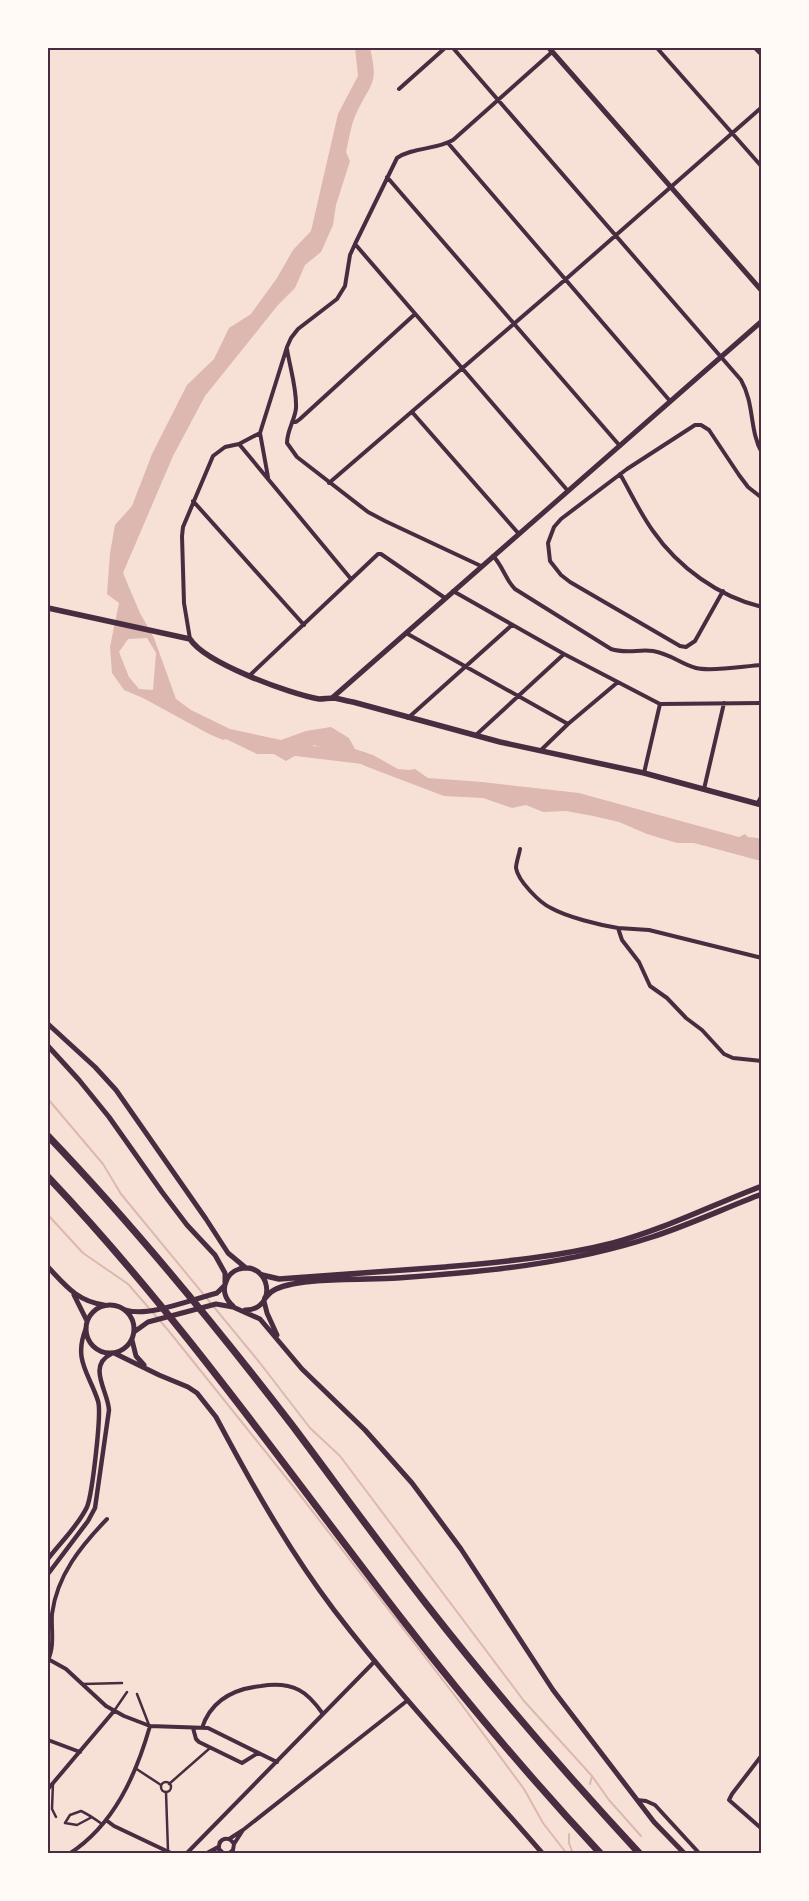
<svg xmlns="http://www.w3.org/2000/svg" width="809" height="1901" viewBox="0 0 809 1901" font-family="'Source Sans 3',sans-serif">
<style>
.water{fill:#dcb8b0;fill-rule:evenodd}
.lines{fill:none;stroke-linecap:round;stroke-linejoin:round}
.stream{stroke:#dcb8b0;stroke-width:2}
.river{stroke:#dcb8b0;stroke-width:12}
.pedestrian{stroke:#4a2c40;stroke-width:2.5}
.minor{stroke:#4a2c40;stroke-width:4}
.tertiary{stroke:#4a2c40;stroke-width:4.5}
.secondary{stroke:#4a2c40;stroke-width:5}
.primary{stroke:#4a2c40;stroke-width:5.5}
.motorway{stroke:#4a2c40;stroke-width:7}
.neatline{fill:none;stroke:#4a2c40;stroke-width:2}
</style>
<rect width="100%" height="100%" fill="#f7e1d7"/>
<path class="water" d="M355,48H370C379,86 371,81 356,114C351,125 349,139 346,152L350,161L336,205L333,225L321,252L305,265L295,288L278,305L205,396L173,456L123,573L140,613L154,638L176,699L191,710L230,729L281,740L306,731L331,727L349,738L355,749L373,755L398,769L410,770L415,769L428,778L482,782L579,793L739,837L745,834L748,837L758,838L761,841V861L694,843H677L647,834L619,822L593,816L566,811L543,812L526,805L512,808L483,798L444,796L365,766L347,756L314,745L286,761L274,754H257L226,739L223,740L209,734L143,698L124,690L112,673L110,647L119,603L107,594L110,553L115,525L132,506L152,454L187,385L214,359L229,328L251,314L277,278L293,250L311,231L338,114L358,76ZM147,638L156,653L153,690L139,689L129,677L119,652L128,639Z"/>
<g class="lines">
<path class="stream" d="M48,1099L103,1164L121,1194L260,1363L310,1428L340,1456L524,1701L592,1776L609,1800L641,1836
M48,1215L83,1253L128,1284L168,1330L293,1486L459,1701L524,1789L543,1823L567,1854
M590,1784L592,1776
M569,1834V1843L573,1854"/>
<path class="river" d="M288,749L363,758"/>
<path class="pedestrian" d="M83,1684L122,1683
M137,1694L149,1725
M114,1711L127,1692
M135,1768L161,1785
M161 1787a5 5 0 1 1 10 0a5 5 0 1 1-10 0Z
M53,1783L52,1809L56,1817
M169,1784L210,1748
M166,1792L168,1851
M92,1817L77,1825L65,1823L70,1815L81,1811C88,1814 95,1819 102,1824"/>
<path class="minor" d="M453,48L741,380C755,405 749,430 762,453
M657,48L762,167
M755,48L762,55
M399,89L445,48
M448,143L670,401
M387,177L620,446
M355,244L568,491
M287,349C290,368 297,389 296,408C295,420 287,430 287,443L297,457L368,512L385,521L481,566
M412,412L519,534
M292,422H296L300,419L415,314
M260,433L287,347L291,338L298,329L337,299L345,286L350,255L355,244L397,158C413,147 436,150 453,140L552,52
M260,433L268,477
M239,444L351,579
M620,474C631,493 640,513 653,531C678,567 719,597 762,607
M329,483L566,279L762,107
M193,501L304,625
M493,556C503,566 505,579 515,589L611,649C626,654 639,649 653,651C671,654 681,664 696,668C712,672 744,666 762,665
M453,591L564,654L660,704L762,703
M723,591L695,641L686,647L680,646L570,582L561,575L550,561L548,543L554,527L561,519L627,469L695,425H701L709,430L739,475L748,487L762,498
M406,633L568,724
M190,639L184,603L182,536L183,527L213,456L225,447L239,444L260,433
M249,676L378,554H381L445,598
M408,718L512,625
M476,735L564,654
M540,751L568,724L618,682
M644,773L660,704
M704,789L724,703
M758,803L762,795
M520,849C519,855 516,863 516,868C518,881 540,903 551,908C567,917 599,925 618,928L622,940L639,962L650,986L667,998L686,1018L702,1030L724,1054L733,1058L762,1061
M618,928L649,930L762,958
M48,1659L66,1669L106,1706L124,1716L150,1726L208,1728L277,1762
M48,1660C55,1646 51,1629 52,1614C57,1575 81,1546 107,1519
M193,1728L196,1739L199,1742L242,1763L258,1753
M202,1728C211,1700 233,1689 261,1686C273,1684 287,1684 299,1690C309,1695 316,1704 323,1714
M48,1740L80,1752
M762,1755L732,1794L729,1800L762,1829
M48,1789L114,1711
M637,1800L646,1801L655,1805L700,1854
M106,1820L114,1826L173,1854
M243,1830L408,1700
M229,1839L243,1830L234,1844
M218,1847L207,1853L222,1852
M69,1854C114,1825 136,1775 150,1726
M186,1854L375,1661
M224,1854L219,1849C218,1838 229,1835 234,1844L233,1850L228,1854"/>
<path class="tertiary" d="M48,1559C60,1543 78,1526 87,1507C92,1495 102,1413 98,1401C89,1373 73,1360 86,1328
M48,1574L88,1521L95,1508L109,1410C108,1391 87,1366 111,1354"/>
<path class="secondary" d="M549,48L762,291
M332,698L762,321
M48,1024L95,1067L116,1090L206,1219L228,1253L246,1268
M48,1046L79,1080L109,1117L162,1192L187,1225L215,1255L225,1273V1283
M48,1267C66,1286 77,1301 104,1305
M74,1295L87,1321
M264,1301L267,1313L277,1335
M86 1329a24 24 0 1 1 48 0a24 24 0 1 1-48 0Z
M233,1306C226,1300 222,1291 226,1282C228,1276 233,1271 239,1269C270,1260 279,1310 245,1310
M126,1310C147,1317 188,1301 210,1295L217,1293L224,1286
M134,1332L148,1322L216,1304L233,1307L260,1319L302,1369L365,1430L412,1483L461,1549L553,1690L654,1822L685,1854
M132,1340L136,1356L144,1365
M114,1353L159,1375L188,1387L197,1393L216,1417C251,1483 288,1549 334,1610C399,1695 473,1773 543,1854"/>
<path class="primary" d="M48,608L190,639C205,663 290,694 319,699C324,699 329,698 334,698C340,699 347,701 353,702L500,742L644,773L762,805
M262,1275L279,1279C334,1275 390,1271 445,1267C501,1262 558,1257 613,1243C665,1229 712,1205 762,1186
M265,1298C269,1294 271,1291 276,1289C304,1277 365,1280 397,1278C483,1272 570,1264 652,1237C689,1225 725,1208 762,1194"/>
<path class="motorway" d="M48,1136C135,1227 215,1325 292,1425C337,1485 381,1546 427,1605C494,1691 566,1774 640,1854
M48,1177C179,1315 288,1472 405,1623C467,1703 532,1780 601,1854"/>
</g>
<rect width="809" height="1901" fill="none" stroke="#fffaf5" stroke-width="98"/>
<rect x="49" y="49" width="711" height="1803" class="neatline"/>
</svg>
